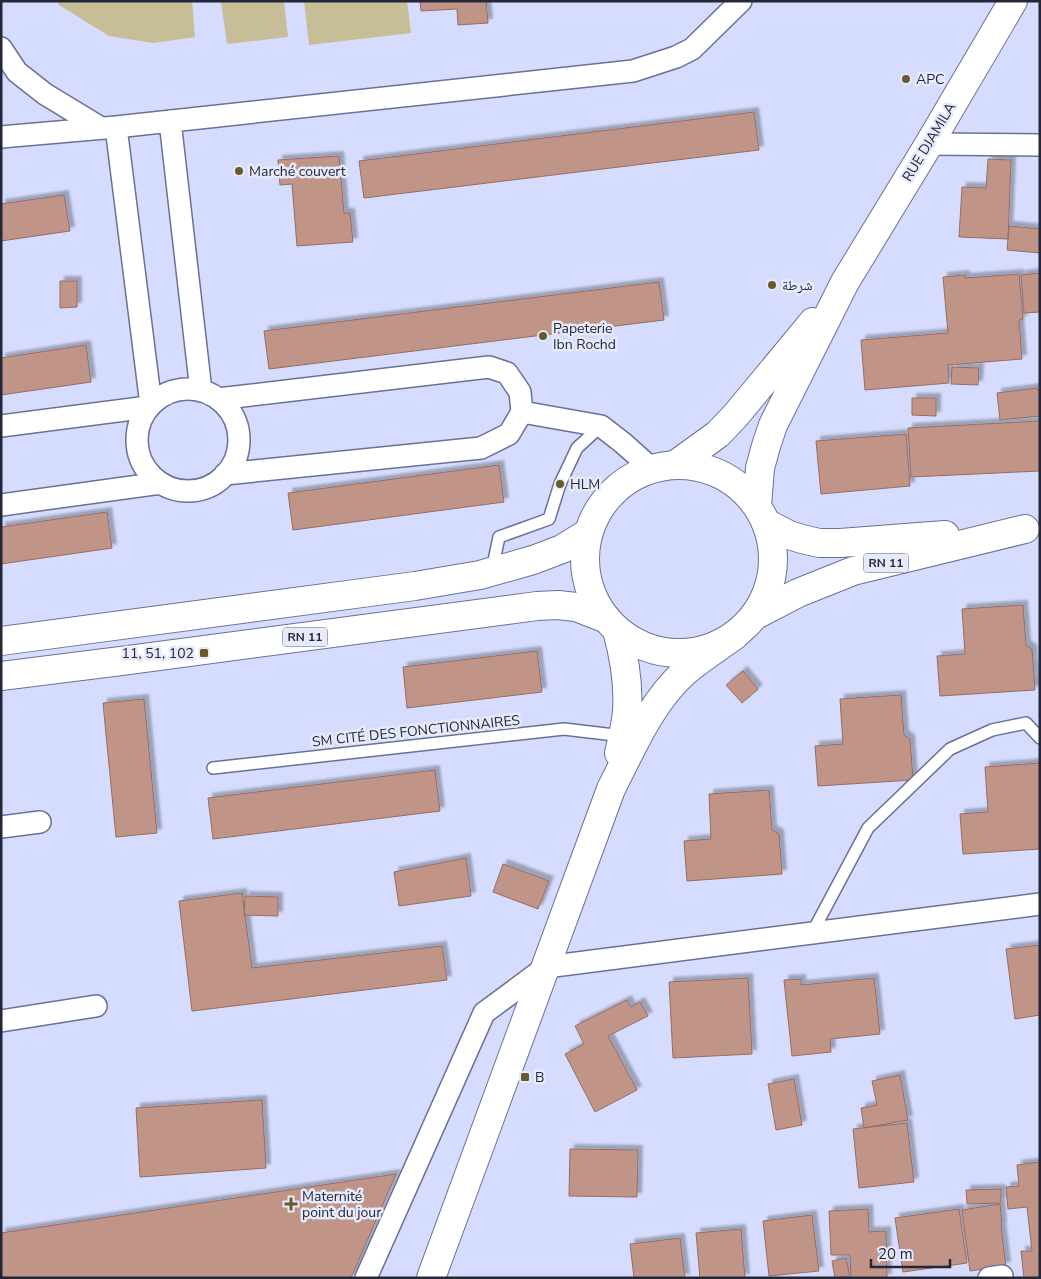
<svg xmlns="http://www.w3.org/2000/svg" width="1041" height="1279" viewBox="0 0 1041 1279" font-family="'Nunito Sans','Noto Naskh Arabic',sans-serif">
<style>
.green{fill:#c7bd96}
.building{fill:#c19488;stroke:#976c61;filter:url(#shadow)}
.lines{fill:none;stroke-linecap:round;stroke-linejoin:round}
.lane-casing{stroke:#6a7196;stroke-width:14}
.street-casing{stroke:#6a7196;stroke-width:24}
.secondary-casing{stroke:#6a7196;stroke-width:30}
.primary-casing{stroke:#6a7196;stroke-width:30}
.highway-casing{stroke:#6a7196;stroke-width:30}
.lane{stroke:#fff;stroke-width:11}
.street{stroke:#fff;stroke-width:21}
.secondary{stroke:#fff;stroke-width:28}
.primary{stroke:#fff;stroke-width:28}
.highway{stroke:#fff;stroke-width:28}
.poi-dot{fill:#685b28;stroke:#e6eafb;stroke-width:2}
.labels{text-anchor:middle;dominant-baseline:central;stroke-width:5;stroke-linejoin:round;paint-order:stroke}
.shield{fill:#e6eafb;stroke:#5e6272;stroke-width:1}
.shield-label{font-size:12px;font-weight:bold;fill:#242737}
.poi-label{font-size:14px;fill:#242737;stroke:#e6eafb;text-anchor:start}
.street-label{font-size:14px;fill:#242737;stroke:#e6eafb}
</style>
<defs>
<filter id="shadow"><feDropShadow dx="4.5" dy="-4.5" stdDeviation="1" flood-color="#0004"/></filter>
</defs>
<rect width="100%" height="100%" fill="#d5dcfd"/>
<path class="green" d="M58,1H192L195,37L153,43L109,36L59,5Z
M221,1H284L288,37L227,44Z
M304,1H407L411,33L309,45Z"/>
<path class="building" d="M420,1H486L488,23L458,25L457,9L421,11Z
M754,112L759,150L364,198L359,161Z
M339,156L344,213H350L353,242L297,246L292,184L280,185L278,160Z
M988,159L1011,160L1008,239L959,237L962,187L986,188Z
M64,195L70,231L1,241V204Z
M1009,226L1040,229V253L1007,250Z
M1040,273V312L1024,313L1021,275Z
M1019,274L1023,319L1019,320L1022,359L948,365L949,383L865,390L861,340L948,333L943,277L965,275V278Z
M60,281H77V307L60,308Z
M659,282L664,320L269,369L264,331Z
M86,345L91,382L1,395V358Z
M952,367L979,368L978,385L951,384Z
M1037,388V390H1040V416L1000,420L997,393Z
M912,398H936V416L912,415Z
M1040,421V471L911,477L908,428Z
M906,434L910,486L821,494L816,441Z
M499,465L504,502L293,530L288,493Z
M107,512L112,548L1,564V527Z
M1023,605L1026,645L1032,649L1035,690L940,696L937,656L965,654L962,609Z
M537,651L542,692L407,708L403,667Z
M743,671L758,689L742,703L726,685Z
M901,695L904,735L910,739L913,780L818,786L815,746L843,744L840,699Z
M144,699L157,833L116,837L103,703Z
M1040,763V849L963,854L960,814L988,812L985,767Z
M435,770L440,811L213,839L208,798Z
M769,790L772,830L779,834L782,874L687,881L684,841L711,839L709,794Z
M466,858L471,896L399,906L394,872Z
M503,864L549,881L538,909L493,892Z
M242,893L252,968L442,946L447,980L192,1011L179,901Z
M245,896L278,897V916L244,915Z
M1040,945V1015L1015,1019L1006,949Z
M748,978L752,1054L673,1058L669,982Z
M874,978L880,1034L830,1039L831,1052L792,1056L784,980L801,979V985Z
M627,1000L631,1007L640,1002L648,1016L608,1036L637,1090L595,1112L565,1054L584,1044L575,1026Z
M900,1075L908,1120L864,1128L861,1108L877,1105L872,1081Z
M794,1079L802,1125L776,1130L768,1084Z
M262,1100L266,1168L140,1177L136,1108Z
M907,1123L914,1182L859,1188L853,1129Z
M570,1149L638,1150L637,1197L569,1196Z
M1040,1162V1278H1024L1021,1251H1032L1027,1207L1008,1209L1006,1187L1019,1186L1017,1165Z
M396,1174L351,1278H1V1233Z
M1001,1189V1203L967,1204L966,1190Z
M1000,1204L1002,1226H1001L1006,1266L970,1271L962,1210Z
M868,1209L869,1232L886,1231L887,1278H851L850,1255H831L829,1211Z
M959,1209L967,1263L903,1272L895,1218Z
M812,1215L819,1271L769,1276L763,1221Z
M741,1229L745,1278H700L696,1233Z
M680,1238L685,1278H634L630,1244Z
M846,1258L850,1276L835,1278L832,1261Z"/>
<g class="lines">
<defs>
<path id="lane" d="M492,570L499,537L549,519L560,484L577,448L601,426
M213,768L564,729L623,736
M812,933L868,828L950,749L992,730L1026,723L1040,738"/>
<path id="street" d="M1,48L17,72L45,94L101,128
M170,121L201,391
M116,127L151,405
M1,137L116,127L633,71L676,57L692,49L741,1
M929,144L1040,145
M137 440a51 51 0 1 1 102 0a51 51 0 1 1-102 0Z
M218,399L489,367L507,373L520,392L522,412L509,434L481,448L225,474
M522,412L601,426L623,443L652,469
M1,426L148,407
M1,505L161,483
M1,827L40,822
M1,1021L96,1006
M366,1278L484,1013L546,967L1040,904
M989,1278L1002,1276V1278"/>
<path id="secondary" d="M675,465L718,434L736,415L813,322
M585 559a94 94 0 1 1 188 0a94 94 0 1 1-188 0Z
M757,506L760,468L766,446L773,425L845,282L929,144L1013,1
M617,630C624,656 629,684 627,711C626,725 622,740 619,753
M431,1278L611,789C632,748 651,701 687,670C702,658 718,647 734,636"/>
<path id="primary" d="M766,523L789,535L802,539L819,543H840L945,535
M754,616L798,593L853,571L1025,529"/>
<path id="highway" d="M1,641L415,586L480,575L533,560L562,549L588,533
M1,676L121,661L537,606L558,605L576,607L607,619"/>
</defs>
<use href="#lane" class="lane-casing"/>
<use href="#street" class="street-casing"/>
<use href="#secondary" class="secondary-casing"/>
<use href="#primary" class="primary-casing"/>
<use href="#highway" class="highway-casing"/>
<use href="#lane" class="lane"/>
<use href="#street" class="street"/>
<use href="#secondary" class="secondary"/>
<use href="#primary" class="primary"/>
<use href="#highway" class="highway"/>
</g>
<g class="poi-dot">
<circle cx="906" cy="79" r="5"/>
<circle cx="239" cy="171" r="5"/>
<circle cx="772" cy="285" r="5"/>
<circle cx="543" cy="336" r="5"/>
<circle cx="560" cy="484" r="5"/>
<rect x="199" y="648" width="10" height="10" rx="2.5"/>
<rect x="520" y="1072" width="10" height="10" rx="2.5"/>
<path d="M288.5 1196.5h5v5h5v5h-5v5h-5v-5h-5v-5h5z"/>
</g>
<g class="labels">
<g class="shield">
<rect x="863.5" y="553.5" width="45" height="19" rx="4"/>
<rect x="282.5" y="627.5" width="45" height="19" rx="4"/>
</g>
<g class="shield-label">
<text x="886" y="563">RN 11</text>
<text x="305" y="637">RN 11</text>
</g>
<g class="poi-label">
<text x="916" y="79">APC</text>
<text x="249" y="171">Marché couvert</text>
<text x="782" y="285">شرطة</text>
<text x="553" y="328">Papeterie<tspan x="553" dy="16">Ibn Rochd</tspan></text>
<text x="570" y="484">HLM</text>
<text x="194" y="653" text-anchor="end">11, 51, 102</text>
<text x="535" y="1077">B</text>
<text x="302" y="1196">Maternité<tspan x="302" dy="16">point du jour</tspan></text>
</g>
<g class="street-label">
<text transform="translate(929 142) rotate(-59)">RUE DJAMILA</text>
<text transform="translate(416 731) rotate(-6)">SM CITÉ DES FONCTIONNAIRES</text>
</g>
</g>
<rect width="1041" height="1279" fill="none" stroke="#242737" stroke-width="5"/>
<path d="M871 1259v8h79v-8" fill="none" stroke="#242737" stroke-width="2.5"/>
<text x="878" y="1259" font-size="15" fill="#242737" stroke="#e6eafb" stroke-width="4" paint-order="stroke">20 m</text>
</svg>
